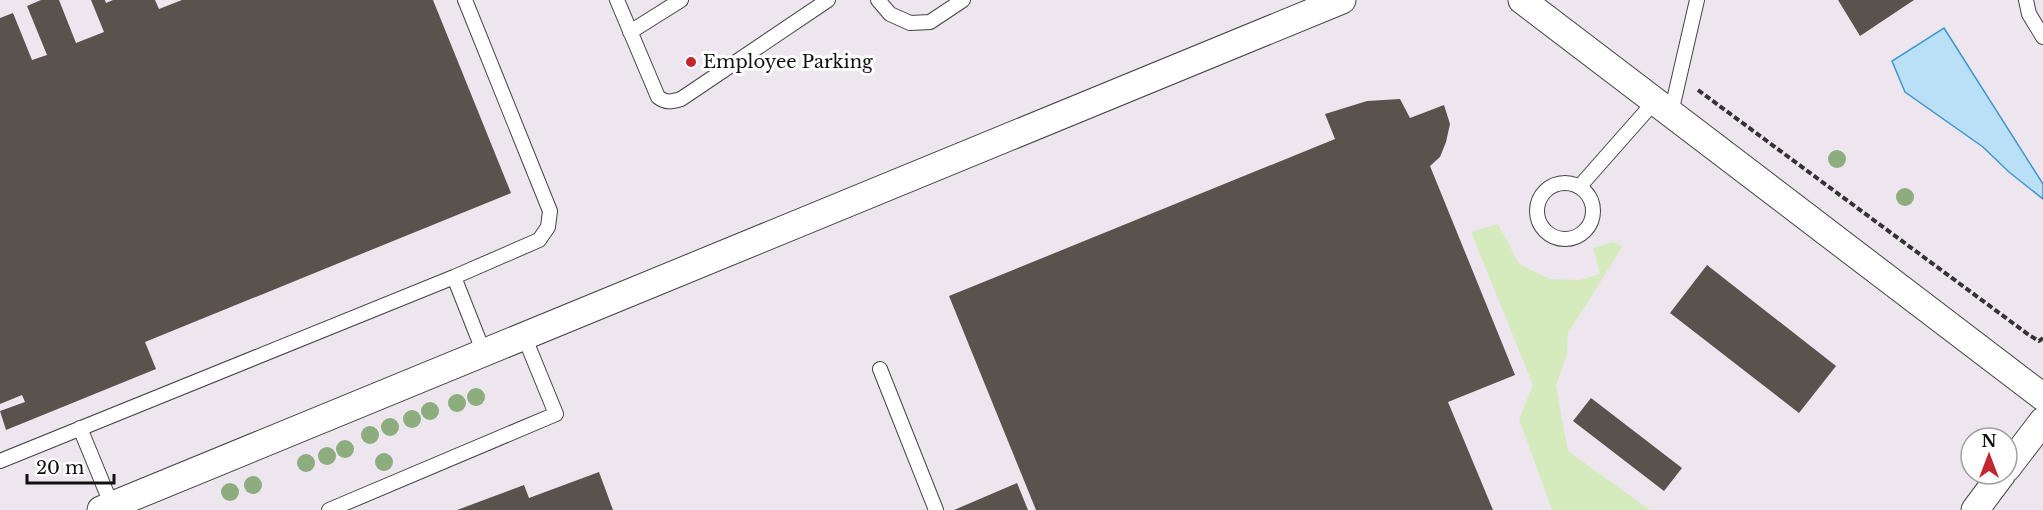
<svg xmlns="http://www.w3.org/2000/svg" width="2043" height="510" viewBox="0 0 2043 510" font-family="'Libre Baskerville',serif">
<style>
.industrial{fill:#eee6ef;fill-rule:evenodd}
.green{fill:#d5ebbd}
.water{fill:#b9e0f7;stroke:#3f96cf;stroke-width:1.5}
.building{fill:#5a524d}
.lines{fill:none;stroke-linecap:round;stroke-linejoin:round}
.service-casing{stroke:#444;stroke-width:16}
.minor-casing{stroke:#444;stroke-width:29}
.path{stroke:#333;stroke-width:4;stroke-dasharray:6 3;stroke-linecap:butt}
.service{stroke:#fff;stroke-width:14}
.minor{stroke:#fff;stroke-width:27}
.tree{fill:#8dad7f}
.poi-dot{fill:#c4262e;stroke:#fff;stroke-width:2}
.labels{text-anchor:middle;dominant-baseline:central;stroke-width:6;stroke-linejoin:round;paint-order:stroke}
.poi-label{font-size:18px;fill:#111;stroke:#fff;text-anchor:start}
</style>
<rect width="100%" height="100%" fill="#fffdf5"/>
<path class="industrial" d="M0,0H2043V510H0ZM1971,438H2007V474H1971Z"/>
<path class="green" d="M1498,224L1519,264L1549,279L1580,280L1600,274L1593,248L1613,242L1623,246L1568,333L1567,355L1556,385L1568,451L1650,510H1552L1519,419L1533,385L1471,232Z"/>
<path class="water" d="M1944,28L2043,184V199L2009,172L1983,147L1905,92L1892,61Z"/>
<path class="building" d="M41,0H59L76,43L104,32L91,0H105L106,3L113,0H155L159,9L182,0H433L511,193L145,342L156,369L6,430L0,411L25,402L22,395L0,404V18L13,13L32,60L47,55L27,6Z
M1838,0H1914L1860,36Z
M1400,99L1410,118L1444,105L1450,124L1446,142L1440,157L1430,166L1515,375L1448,402L1493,510H1036L949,296L1335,139L1325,114L1367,101Z
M1707,265L1836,366L1799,413L1670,313Z
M1591,398L1682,468L1664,491L1573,421Z
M599,472L613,510H457L524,485L529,498Z
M1017,483L1028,510H954Z"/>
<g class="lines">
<defs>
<path id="service" d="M617,0L658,97C666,103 671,102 681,99L828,0
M878,0L890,14L910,23L930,22L963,0
M2026,0L2029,14L2043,37
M630,32L681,0
M1671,113L1697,0
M1537 211a28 28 0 1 1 56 0a28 28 0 1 1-56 0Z
M1580,186L1655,101
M454,277L484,353
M880,369L936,510
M80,428L112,506
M0,461L454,277L539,240L548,227L550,211L465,0
M329,510L556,414L524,336"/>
<path id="minor" d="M1522,0L2043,397
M2007,468L2043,421
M101,510L1342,0
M1975,510L2002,474"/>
</defs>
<use href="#service" class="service-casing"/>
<use href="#minor" class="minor-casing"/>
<path class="path" d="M1698,90L2029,335L2039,341L2043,338"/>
<use href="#service" class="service"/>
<use href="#minor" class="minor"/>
</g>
<g class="tree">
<circle cx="1837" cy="159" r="9"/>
<circle cx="1905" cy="197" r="9"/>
<circle cx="476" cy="397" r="9"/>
<circle cx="457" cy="403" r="9"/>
<circle cx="430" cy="411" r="9"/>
<circle cx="412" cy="419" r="9"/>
<circle cx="390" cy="427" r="9"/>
<circle cx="370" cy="435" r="9"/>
<circle cx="345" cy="449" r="9"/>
<circle cx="327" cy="456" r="9"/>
<circle cx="384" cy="462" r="9"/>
<circle cx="306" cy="463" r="9"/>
<circle cx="253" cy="485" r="9"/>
<circle cx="230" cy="492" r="9"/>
</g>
<circle class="poi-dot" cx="691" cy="62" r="6"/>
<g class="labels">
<g class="poi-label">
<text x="703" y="62">Employee Parking</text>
</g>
</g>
<g transform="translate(1989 456)"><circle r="28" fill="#ffffff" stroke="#a0a0a0" stroke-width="1.5"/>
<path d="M0-4.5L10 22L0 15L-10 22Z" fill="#c4262e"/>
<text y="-9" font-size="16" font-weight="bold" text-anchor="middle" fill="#111111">N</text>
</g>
<path d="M27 474v9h87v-9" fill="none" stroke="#111111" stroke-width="3"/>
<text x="36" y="474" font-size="18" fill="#111111" stroke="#ffffff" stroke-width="4.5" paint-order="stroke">20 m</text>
</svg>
